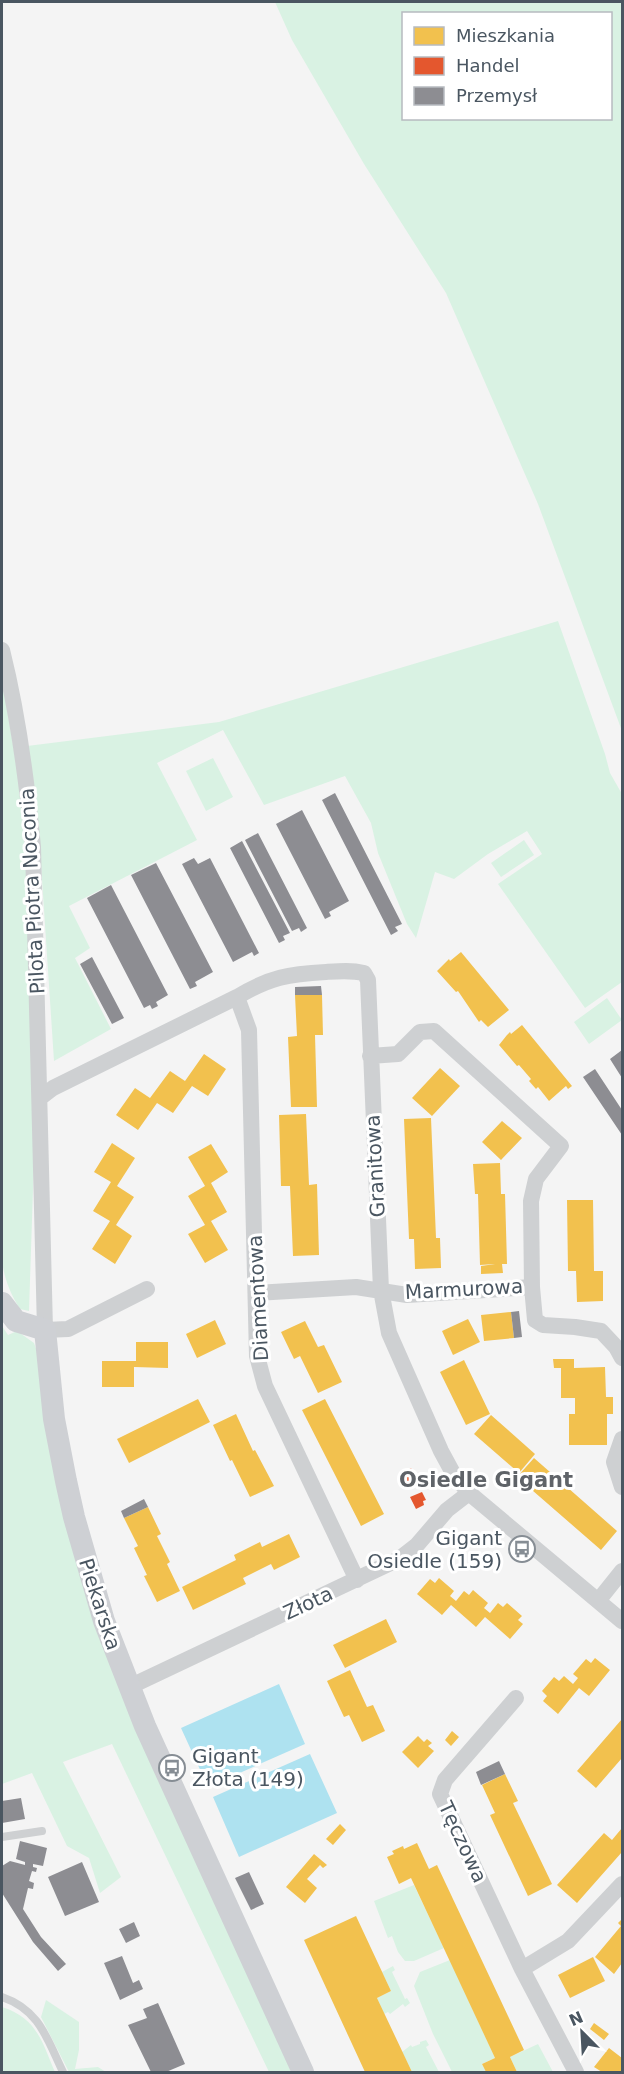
<svg xmlns="http://www.w3.org/2000/svg" width="624" height="2074" viewBox="0 0 624 2074" font-family="'DejaVu Sans',sans-serif">
<style>
.green{fill:#d9f2e3;fill-rule:evenodd}
.water{fill:#aee2f0}
.homes{fill:#f2c14e}
.shops{fill:#e4572e}
.industry{fill:#8d8d92}
.lines{fill:none;stroke-linecap:round;stroke-linejoin:round}
.lane{stroke:#ced0d2;stroke-width:8}
.street{stroke:#ced0d2;stroke-width:16}
.secondary{stroke:#ced0d4;stroke-width:22}
.labels{text-anchor:middle;dominant-baseline:central;stroke-width:6;stroke-linejoin:round;paint-order:stroke}
.street-label{font-size:20px;fill:#4a5661;stroke:#fff}
.poi-label{font-size:20px;fill:#4a5661;stroke:#fff;text-anchor:end}
.neighbourhood-label{font-size:21px;font-weight:bold;fill:#5f6368;stroke:#fff}
</style>
<rect width="100%" height="100%" fill="#f4f4f4"/>
<path class="green" d="M275,2H622V731L538,504L446,293L364,164L292,40ZM404,14H610V118H404Z
M558,621L605,754L610,773L622,794V982L585,1008L498,884L542,854L527,831L488,854L454,879L435,872L416,938L407,924L378,853L371,823L345,776L264,805L223,730L157,763L197,840L69,906L90,948L75,958L111,1029L54,1061L38,819L27,746L219,722Z
M2,678L20,787L28,898L34,1159L29,1311L20,1309C10,1293 5,1280 2,1262Z
M213,758L233,797L206,811L186,771Z
M524,840L534,855L501,877L491,863Z
M607,998L622,1020L589,1044L574,1022Z
M2,1326L8,1335L17,1331L34,1343L39,1357L65,1512L291,2072H269L112,1744L63,1762L121,1877L100,1893L89,1858L67,1846L32,1773L2,1784Z
M414,1885L444,1948L414,1961H405L398,1952L392,1936L388,1938L374,1901Z
M450,1960L495,2058L482,2064L486,2072H452L433,2034L414,1986L420,1972Z
M393,1966L395,1970L392,1972L405,1999L407,1998L410,2003L405,2007L403,2004L390,2014L388,2012L384,2014L377,1998L391,1991L382,1972Z
M46,2000L79,2022V2050L75,2069L98,2067L106,2072H69L41,2017Z
M2,2007C37,2018 42,2042 55,2072H2Z
M426,2040L429,2045L426,2047L439,2072H412L402,2052L411,2045L412,2047L420,2044V2042Z
M538,2044L553,2072H517L510,2057Z"/>
<path class="water" d="M279,1684L305,1744L208,1787L181,1728Z
M310,1754L337,1813L239,1857L213,1797Z"/>
<path class="homes" d="M461,952L509,1010L488,1027L481,1020L479,1022L458,991L456,992L437,971L449,959L450,961Z
M295,995H322L323,1035H315L317,1107H291L288,1037L297,1036Z
M522,1025L572,1086L568,1089L566,1086L549,1101L538,1087L536,1089L529,1081L531,1079L519,1065L517,1066L499,1045L507,1035L510,1032L511,1034Z
M204,1054L226,1069L208,1096L192,1086L173,1113L157,1103L138,1130L116,1115L135,1088L150,1098L170,1071L185,1081Z
M440,1068L460,1086L432,1116L412,1098Z
M306,1114L309,1185L317,1184L319,1255L293,1256L290,1186H281L279,1115Z
M431,1118L436,1238H440L441,1268L415,1269L414,1239H409L404,1119Z
M502,1121L522,1138L501,1160L482,1142Z
M112,1143L135,1158L117,1186L134,1197L116,1225L132,1236L115,1264L92,1249L110,1221L93,1211L111,1182L94,1172Z
M211,1144L228,1172L211,1183L227,1212L211,1221L228,1250L205,1263L188,1234L205,1225L188,1196L205,1186L188,1157Z
M500,1163L501,1194H505L507,1264H502L503,1273L481,1274V1266L495,1264L480,1265L478,1194H475L473,1164Z
M567,1200H593L594,1271H603V1301L577,1302L576,1271H568Z
M511,1312L514,1338L484,1341L481,1315Z
M468,1319L480,1342L453,1355L442,1331Z
M215,1320L226,1344L197,1358L186,1334Z
M305,1321L318,1347L324,1345L342,1382L318,1393L300,1356L294,1359L281,1332Z
M136,1342H168V1368L134,1367V1387H102V1361H136Z
M553,1359H574V1368L605,1367L606,1397H613V1414H607V1445H569V1414H575V1398H561V1368H554Z
M464,1360L490,1414L466,1425L440,1372Z
M198,1399L210,1422L129,1463L117,1439Z
M325,1399L384,1514L361,1526L302,1410Z
M236,1414L253,1451L255,1450L274,1486L250,1497L232,1460L230,1461L213,1425Z
M491,1415L535,1454L519,1473L474,1434Z
M534,1458L617,1531L601,1550L517,1477Z
M148,1507L161,1534L157,1536L170,1562L167,1564L180,1591L157,1602L144,1576L147,1575L134,1548L138,1546L124,1518Z
M289,1534L300,1557L274,1570L271,1564L243,1578L246,1584L193,1610L182,1587L236,1560L234,1555L260,1542L262,1547Z
M439,1578L454,1591L450,1596L456,1601L464,1591L469,1595L473,1590L488,1603L484,1608L490,1613L498,1603L503,1607L507,1603L522,1616L518,1620L523,1624L510,1639L485,1617L476,1627L451,1605L442,1615L417,1594L430,1579L435,1583Z
M386,1619L397,1642L345,1668L333,1645Z
M595,1658L610,1670L589,1696L579,1688L558,1714L543,1701L547,1696L542,1691L554,1677L559,1681L564,1676L573,1684L578,1678L573,1674L586,1659L591,1663Z
M350,1670L367,1707L373,1705L385,1731L362,1742L349,1715L344,1717L327,1681Z
M622,1719V1758L596,1788L577,1771Z
M452,1731L459,1737L451,1746L445,1740Z
M418,1736L424,1742L427,1739L432,1743L428,1746L434,1751L418,1768L402,1752Z
M505,1774L518,1801L513,1803L552,1884L528,1896L490,1815L495,1813L482,1785Z
M340,1824L346,1830L333,1845L326,1839Z
M622,1828V1852L577,1903L557,1885L604,1833L612,1840Z
M417,1843L429,1869L437,1865L524,2050L510,2057L517,2072H486L482,2064L495,2058L411,1878L399,1884L387,1857L394,1854L392,1851L403,1846L404,1849Z
M314,1854L327,1865L323,1868L320,1865L307,1879L317,1888L305,1903L286,1887Z
M356,1916L391,1991L377,1998L412,2072H365L304,1940Z
M622,1919V1963L614,1974L595,1957L621,1926L618,1923Z
M593,1957L605,1981L570,1998L558,1975Z
M594,2023L609,2034L604,2040L590,2029Z
M609,2048L622,2058V2070L620,2072H602L594,2067Z"/>
<path class="shops" d="M411,1468L416,1477L413,1479L414,1481L405,1486L399,1474Z
M422,1492L426,1500L423,1501L424,1505L416,1509L410,1497Z"/>
<path class="industry" d="M335,793L402,924L395,927L398,931L391,935L322,800Z
M302,810L349,901L329,912L331,916L325,919L276,824Z
M258,833L307,928L301,932L299,928L292,931L245,840Z
M242,841L290,933L283,936L285,940L279,943L230,848Z
M194,858L198,864L210,858L259,953L254,956L252,952L233,962L182,864Z
M156,863L213,972L195,982L197,986L190,989L131,875Z
M111,885L168,995L156,1002L158,1006L152,1009L150,1005L144,1008L87,898Z
M92,957L124,1018L112,1024L80,964Z
M321,986L322,995H295V987Z
M622,1050V1078L610,1059Z
M595,1069L622,1110V1135L583,1077Z
M519,1311L522,1337L514,1338L511,1312Z
M144,1499L148,1507L124,1518L121,1511Z
M499,1761L505,1774L481,1785L476,1772Z
M21,1798L25,1819L2,1823V1801Z
M20,1841L47,1848L43,1866L33,1864V1867L37,1868L36,1872L32,1871L29,1881L34,1883L33,1889L28,1888L23,1909L41,1937L66,1964L58,1971L33,1942L2,1893V1866L10,1861L25,1865V1862L16,1859Z
M82,1862L99,1902L65,1916L48,1877Z
M249,1872L264,1904L251,1910L235,1878Z
M134,1922L140,1936L126,1943L119,1929Z
M122,1956L133,1983L139,1980L143,1989L120,2000L104,1963Z
M158,2003L185,2064L166,2072H151L128,2025L147,2018L143,2009Z"/>
<g class="lines">
<path class="lane" d="M2,1837L42,1831
M2,1997C40,2010 47,2039 63,2072"/>
<path class="street" d="M2,650C18,714 27,781 33,847L45,1330L68,1329L147,1289
M237,997L249,1030L257,1356L265,1386L357,1580
M370,1056L398,1054L420,1032L434,1031L561,1146L536,1179L531,1201L532,1287L535,1320L543,1325L575,1327L601,1331L616,1347L622,1358
M40,1098L53,1088L237,997C270,977 289,974 326,972C340,971 351,970 364,973L368,980L381,1290L389,1333L441,1451L454,1475L469,1493L622,1621
M256,1293L356,1287L407,1295L532,1287
M622,1439L614,1462L622,1487
M598,1601L622,1571
M129,1687L399,1559L417,1545L447,1510L469,1493
M516,1698L445,1780L440,1794L522,1969L576,2072
M522,1969L568,1941L622,1884"/>
<path class="secondary" d="M2,1303L16,1321L45,1330L54,1419L66,1481L74,1517L104,1621L145,1726L303,2072"/>
</g>
<defs>
<symbol id="bus-ring" viewBox="-11 -11 22 22"><circle r="9.5" fill="#fff" stroke="#868d94" stroke-width="1.5"/><path d="M-5-6H5V4H4V6H2V4H-2V6H-4V4H-5ZM-3.5-4V0h7V-4ZM-3.5 1.2v1.5H-2V1.2ZM2 1.2v1.5H3.5V1.2Z" fill="#868d94"/></symbol>
</defs>
<g fill-rule="evenodd">
<use href="#bus-ring" x="507" y="1534" width="30" height="30"/>
<use href="#bus-ring" x="157" y="1753" width="30" height="30"/>
</g>
<g class="labels">
<g class="street-label">
<text transform="translate(32 891) rotate(-93)">Pilota Piotra Noconia</text>
<text transform="translate(375 1166) rotate(-93)">Granitowa</text>
<text transform="translate(464 1289) rotate(-3)">Marmurowa</text>
<text transform="translate(258 1298) rotate(-93)">Diamentowa</text>
<text transform="translate(308 1603) rotate(-25)">Złota</text>
<text transform="translate(100 1604) rotate(72)">Piekarska</text>
<text transform="translate(463 1842) rotate(65)">Tęczowa</text>
</g>
<g class="poi-label">
<text x="502" y="1538">Gigant<tspan x="502" dy="23">Osiedle (159)</tspan></text>
<text x="192" y="1756" text-anchor="start">Gigant<tspan x="192" dy="23">Złota (149)</tspan></text>
</g>
<g class="neighbourhood-label">
<text x="486" y="1480">Osiedle Gigant</text>
</g>
</g>
<rect width="624" height="2074" fill="none" stroke="#4a5661" stroke-width="6"/>
<rect x="402" y="12" width="210" height="108" fill="#ffffff" stroke="#b7bbc0" stroke-width="1.5"/>
<rect x="414" y="27" width="30" height="18" fill="#f2c14e" stroke="#b7bbc0" stroke-width="1.5"/>
<text x="456" y="42" font-size="18" fill="#4a5661">Mieszkania</text>
<rect x="414" y="57" width="30" height="18" fill="#e4572e" stroke="#b7bbc0" stroke-width="1.5"/>
<text x="456" y="72" font-size="18" fill="#4a5661">Handel</text>
<rect x="414" y="87" width="30" height="18" fill="#8d8d92" stroke="#b7bbc0" stroke-width="1.5"/>
<text x="456" y="102" font-size="18" fill="#4a5661">Przemysł</text>
<g transform="translate(582 2032) rotate(336)" stroke="#ffffff" stroke-width="4.5" paint-order="stroke">
<path d="M0-4.5L10 22L0 15L-10 22Z" fill="#4a5661"/>
<text y="-9" font-size="16" font-weight="bold" text-anchor="middle" fill="#4a5661">N</text>
</g>
</svg>
